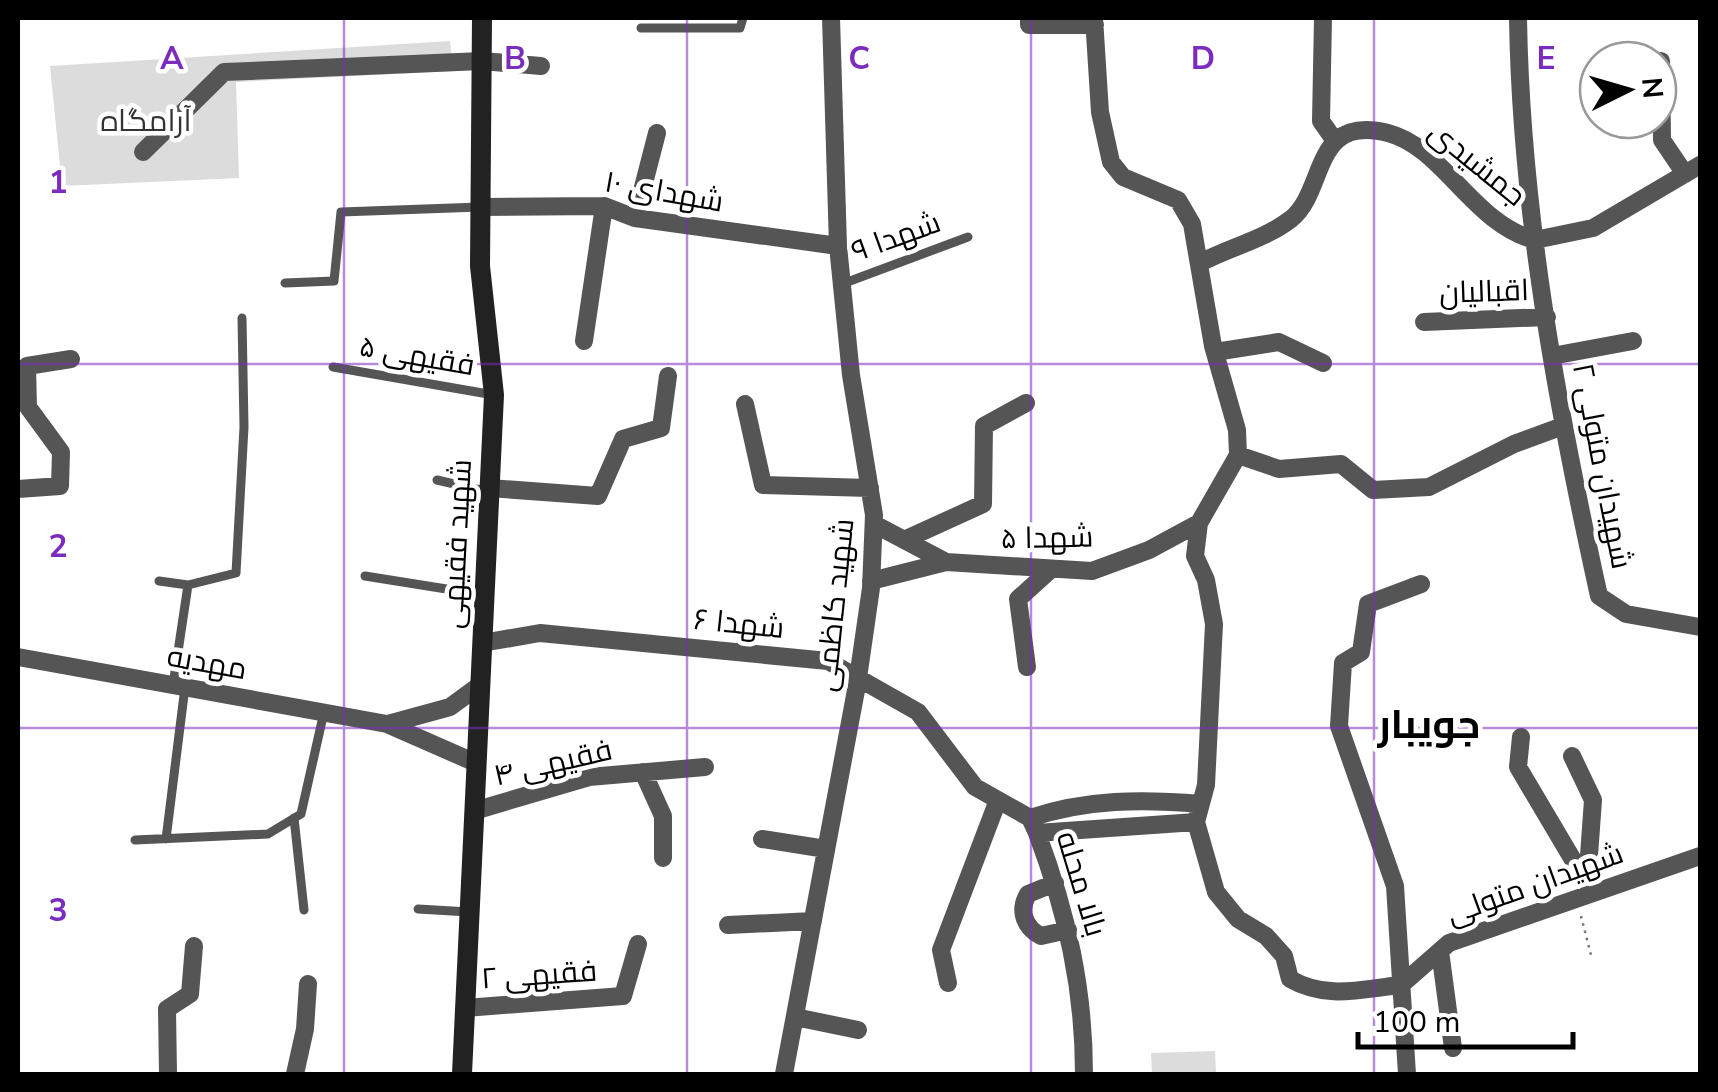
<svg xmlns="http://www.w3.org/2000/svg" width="1718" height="1092" viewBox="0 0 1718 1092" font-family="'Nunito Sans',Cairo,sans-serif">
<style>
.green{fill:#dcdcdc}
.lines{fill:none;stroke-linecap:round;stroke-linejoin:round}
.path{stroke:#777;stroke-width:2.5;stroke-dasharray:2.5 5;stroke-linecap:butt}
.lane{stroke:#555;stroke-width:9}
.street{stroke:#555;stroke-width:18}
.secondary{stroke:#222;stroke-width:20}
.grid{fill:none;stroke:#7b2cbf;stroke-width:2.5;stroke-opacity:0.55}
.labels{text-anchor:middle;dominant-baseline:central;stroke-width:9;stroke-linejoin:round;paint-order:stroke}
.park-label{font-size:30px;fill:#333;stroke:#fff}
.street-label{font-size:30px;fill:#000;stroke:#fff}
.district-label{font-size:40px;font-weight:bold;fill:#000;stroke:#fff}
.grid-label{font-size:32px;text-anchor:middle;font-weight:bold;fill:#7b2cbf;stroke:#fff;stroke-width:9;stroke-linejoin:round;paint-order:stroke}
</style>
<rect width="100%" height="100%" fill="#fff"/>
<path class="green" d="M450,41L453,71L236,82L239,178L62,186L50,66Z
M1215,1051L1216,1074H1152L1151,1053Z"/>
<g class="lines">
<path class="path" d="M1581,916L1592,959"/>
<path class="lane" d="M641,28H740L743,18
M285,283L334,281L341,212L480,207
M842,284L968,237
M333,367L494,395
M437,480L489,492
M365,576L484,595
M159,581L188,585
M173,685L188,585L236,573L244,427L242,318
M294,818L304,910
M166,839L185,687
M135,840L268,834L301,814L324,712
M418,909L469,912"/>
<path class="street" d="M1029,18V25H1095
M1094,18L1100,112L1111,162L1123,177L1178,200L1192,224L1213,346L1237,430L1238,455L1199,523L1195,556L1206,580L1214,624L1206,785L1196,822L1216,892L1238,919L1266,936L1284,956L1290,979C1327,1000 1361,989 1401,985
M1323,18L1321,121L1335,141
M1518,18C1521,212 1557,406 1599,596L1626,614L1700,627
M1661,61L1662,140L1685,174
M143,152L224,72L482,61L541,66
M480,207L604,206L635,218L838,246
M635,218L657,133
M1535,240L1593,228L1700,165
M1202,262C1231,247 1265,239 1291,219C1327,190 1311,114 1388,133C1443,147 1473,224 1535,240
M1424,322L1547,317
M584,341L604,206
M1215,352L1279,342L1323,363
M1552,356L1633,341
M745,404L763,485L870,488
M1238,455L1279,469L1341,464L1373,490L1429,487L1514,444L1563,426
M489,488L598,496L623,439L661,428L668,376
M18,489L60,486L61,452L28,407L27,366L71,359
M874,524L946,562
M904,540L983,504L984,426L1026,403
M871,581L946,562L1092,571L1149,550L1199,523
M482,643L540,633L828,661L918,712L975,787L1030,818L1037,833C1067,913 1084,989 1084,1074
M18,657L387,724L476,763
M1027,667L1018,599L1050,570
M388,724L450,707L480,685
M1521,737L1518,767L1592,892
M1572,756L1593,800L1587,883
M643,772L663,816V858
M474,811L589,777L705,767
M1030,818C1087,799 1142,799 1201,804
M1037,833L1196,822
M762,839L826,849
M1055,883L1028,894C1018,911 1025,928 1041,936L1068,930
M728,925L813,921
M1440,951L1453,1048
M948,983L941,950L998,800
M1401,985L1449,943L1700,856
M465,1008L623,996L638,944
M795,1017L858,1030
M168,1074L167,1009L190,994L194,946
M295,1074L305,1029L308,984
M784,1074L857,685L871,588L874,515L851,375L838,246L831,18
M1407,1074L1395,886L1339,726L1343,663L1361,652L1368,604L1421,584"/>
<path class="secondary" d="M462,1074L494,395L480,266L482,18"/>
</g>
<path class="grid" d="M344,18V1074M687,18V1074M1031,18V1074M1374,18V1074M18,364H1700M18,728H1700"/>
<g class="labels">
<g class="park-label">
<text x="146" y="121">آرامگاه</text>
</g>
<g class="street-label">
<text transform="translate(1477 164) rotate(39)">جمشیدی</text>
<text transform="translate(664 192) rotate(10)">شهدای ۱۰</text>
<text transform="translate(896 237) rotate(-20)">شهدا ۹</text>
<text transform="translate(1484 292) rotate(-2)">اقبالیان</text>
<text transform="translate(417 356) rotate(10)">فقیهی ۵</text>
<text transform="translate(1602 466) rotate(79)">شهیدان متولی ۲</text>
<text transform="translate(1047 538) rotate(-1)">شهدا ۵</text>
<text transform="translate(457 544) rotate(-87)">شهید فقیهی</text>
<text transform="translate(835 605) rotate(-84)">شهید کاظمی</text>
<text transform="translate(739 624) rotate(6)">شهدا ۶</text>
<text transform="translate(207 663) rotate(10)">مهدیه</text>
<text transform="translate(553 763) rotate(-13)">فقیهی ۴</text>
<text transform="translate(1081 884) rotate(73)">بالا محله</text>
<text transform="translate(1535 884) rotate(-20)">شهیدان متولی</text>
<text transform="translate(539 975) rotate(-4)">فقیهی ۲</text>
</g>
<g class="district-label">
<text x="1429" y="725">جویبار</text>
</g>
</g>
<g class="grid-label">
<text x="172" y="69">A</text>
<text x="515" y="69">B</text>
<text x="859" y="69">C</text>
<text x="1203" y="69">D</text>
<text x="1546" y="69">E</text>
<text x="58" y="193">1</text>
<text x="58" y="557">2</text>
<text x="58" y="921">3</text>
</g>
<rect width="1718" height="1092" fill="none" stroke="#000000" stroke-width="40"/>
<g transform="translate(1628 90) rotate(85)"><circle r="48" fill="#ffffff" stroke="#999999" stroke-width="2.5"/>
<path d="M0-8L18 38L0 25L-18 38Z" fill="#000000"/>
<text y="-15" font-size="28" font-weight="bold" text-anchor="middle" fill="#000000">N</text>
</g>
<path d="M1358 1032v15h215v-15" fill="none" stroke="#000000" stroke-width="5"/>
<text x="1373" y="1032" font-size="30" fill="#000000" stroke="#ffffff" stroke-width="8" paint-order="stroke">100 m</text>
</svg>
